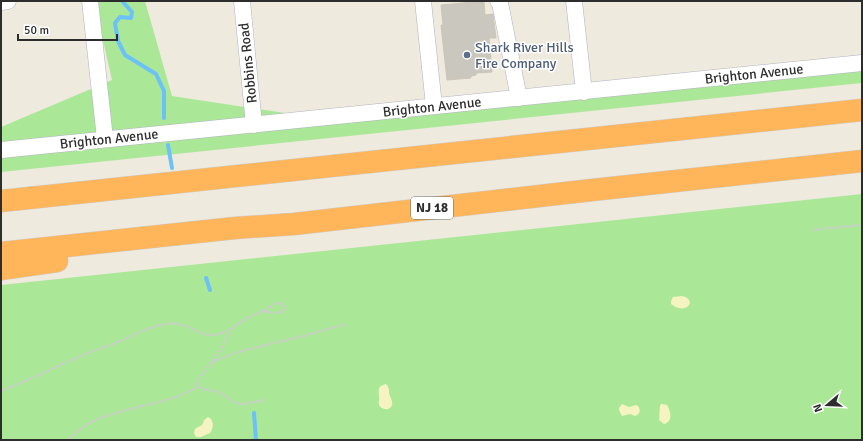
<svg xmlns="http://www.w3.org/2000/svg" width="863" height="441" viewBox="0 0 863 441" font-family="Signika,sans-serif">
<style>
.green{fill:#aae898}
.sand{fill:#f5f3c0}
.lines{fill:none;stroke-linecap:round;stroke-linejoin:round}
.stream{stroke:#6cc1f6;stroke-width:4}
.building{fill:#cac7be;stroke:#cbc6b8}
.minor-casing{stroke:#b2b3c1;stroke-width:17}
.highway-casing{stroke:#cdcdcd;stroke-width:23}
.path{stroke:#cdcdcd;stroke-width:2.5;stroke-dasharray:3 2;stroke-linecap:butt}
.minor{stroke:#fff;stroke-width:16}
.highway{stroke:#ffb559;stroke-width:22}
.service-dot{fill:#5c6f8a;stroke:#fff;stroke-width:1.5}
.labels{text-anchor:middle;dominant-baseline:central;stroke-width:3;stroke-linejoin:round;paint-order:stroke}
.shield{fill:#fff;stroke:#6c6c6c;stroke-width:1}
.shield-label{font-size:13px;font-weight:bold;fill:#2d2d2d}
.service-label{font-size:14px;fill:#4e5e75;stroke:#fff;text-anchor:start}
.street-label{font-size:14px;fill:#2d2d2d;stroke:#fff}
</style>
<rect width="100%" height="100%" fill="#efeade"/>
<path class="green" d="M94,1H145L172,96L318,118L862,66V83L1,172V127L112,80Z
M862,194V440H1V285Z"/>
<path class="sand" d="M682,296C686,297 689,298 690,303C687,311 677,309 671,304V301L673,297Z
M386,384C387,385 388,386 388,387C390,390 388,393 390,396C391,399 393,402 392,405C390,411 381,410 379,405C378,402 380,399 379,396C378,388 379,386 386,384Z
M622,404L629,407L636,405L638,406C641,410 640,414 635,416L630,414L622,416L619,410V408Z
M661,404H663L667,405C671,411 673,422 664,424L659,420L660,406Z
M208,417L211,419C214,424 213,429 210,433L201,437H196L194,433L195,429C200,425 203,427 204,420Z"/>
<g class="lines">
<path class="stream" d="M122,1L132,12L131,18L120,17L115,23L118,41L125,55L156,74L164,91V118
M168,145L172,168
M206,278L210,290
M254,413L256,440"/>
</g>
<path class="building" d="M484,1L485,15L493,14L496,38H489L492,72L476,73V75L471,76V78L447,80L441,25H443L441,5Z"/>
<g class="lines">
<defs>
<path id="minor" d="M90,1L105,139
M242,1L254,125
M423,1L434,106
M498,1L500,3L519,98
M574,1L584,92
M1,2L8,1
M1,150L862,63"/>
<path id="highway" d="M1,201L862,110
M1,253L235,228L294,224L592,190L862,161
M1,269L57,261"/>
</defs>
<use href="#minor" class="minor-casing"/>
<use href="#highway" class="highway-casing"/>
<path class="path" d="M811,230L862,225
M232,328C226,340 220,351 212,362C207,369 200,375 197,383C200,392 210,389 218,392C226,395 232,403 240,404C248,404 257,401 265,400
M212,362L238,352L303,336L346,324
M1,391C13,386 25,381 37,376C50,370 63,363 76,358C90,352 104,347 118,342C132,336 146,328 161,325C168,323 177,323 185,326C198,330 204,338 219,334C231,330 240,322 251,316C255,314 260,313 265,310C269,308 273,304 278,303C282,303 283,305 285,308L282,312L274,313L262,311
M69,440C88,413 143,408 173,398C182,395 190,391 198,387"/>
<use href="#minor" class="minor"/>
<use href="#highway" class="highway"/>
</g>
<circle class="service-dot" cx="467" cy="55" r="4"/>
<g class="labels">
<rect class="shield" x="411" y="197" width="42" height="22" rx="3"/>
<g class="shield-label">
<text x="432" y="208">NJ 18</text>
</g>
<g class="service-label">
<text x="475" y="47">Shark River Hills<tspan x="475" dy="16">Fire Company</tspan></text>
</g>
<g class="street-label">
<text transform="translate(248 63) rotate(-96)">Robbins Road</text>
<text transform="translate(754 74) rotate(-6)">Brighton Avenue</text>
<text transform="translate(432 107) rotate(-6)">Brighton Avenue</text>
<text transform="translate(109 139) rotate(-6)">Brighton Avenue</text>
</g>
</g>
<rect width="863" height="441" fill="none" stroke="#2d2d2d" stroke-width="4"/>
<g transform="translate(827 405) rotate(251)" stroke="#ffffff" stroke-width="3" paint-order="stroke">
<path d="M0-3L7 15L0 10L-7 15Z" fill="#2d2d2d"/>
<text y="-6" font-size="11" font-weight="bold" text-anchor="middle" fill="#2d2d2d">N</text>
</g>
<path d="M18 34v6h99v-6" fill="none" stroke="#2d2d2d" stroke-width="2"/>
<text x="24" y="34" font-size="12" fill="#2d2d2d" stroke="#ffffff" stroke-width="3" paint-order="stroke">50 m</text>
</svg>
